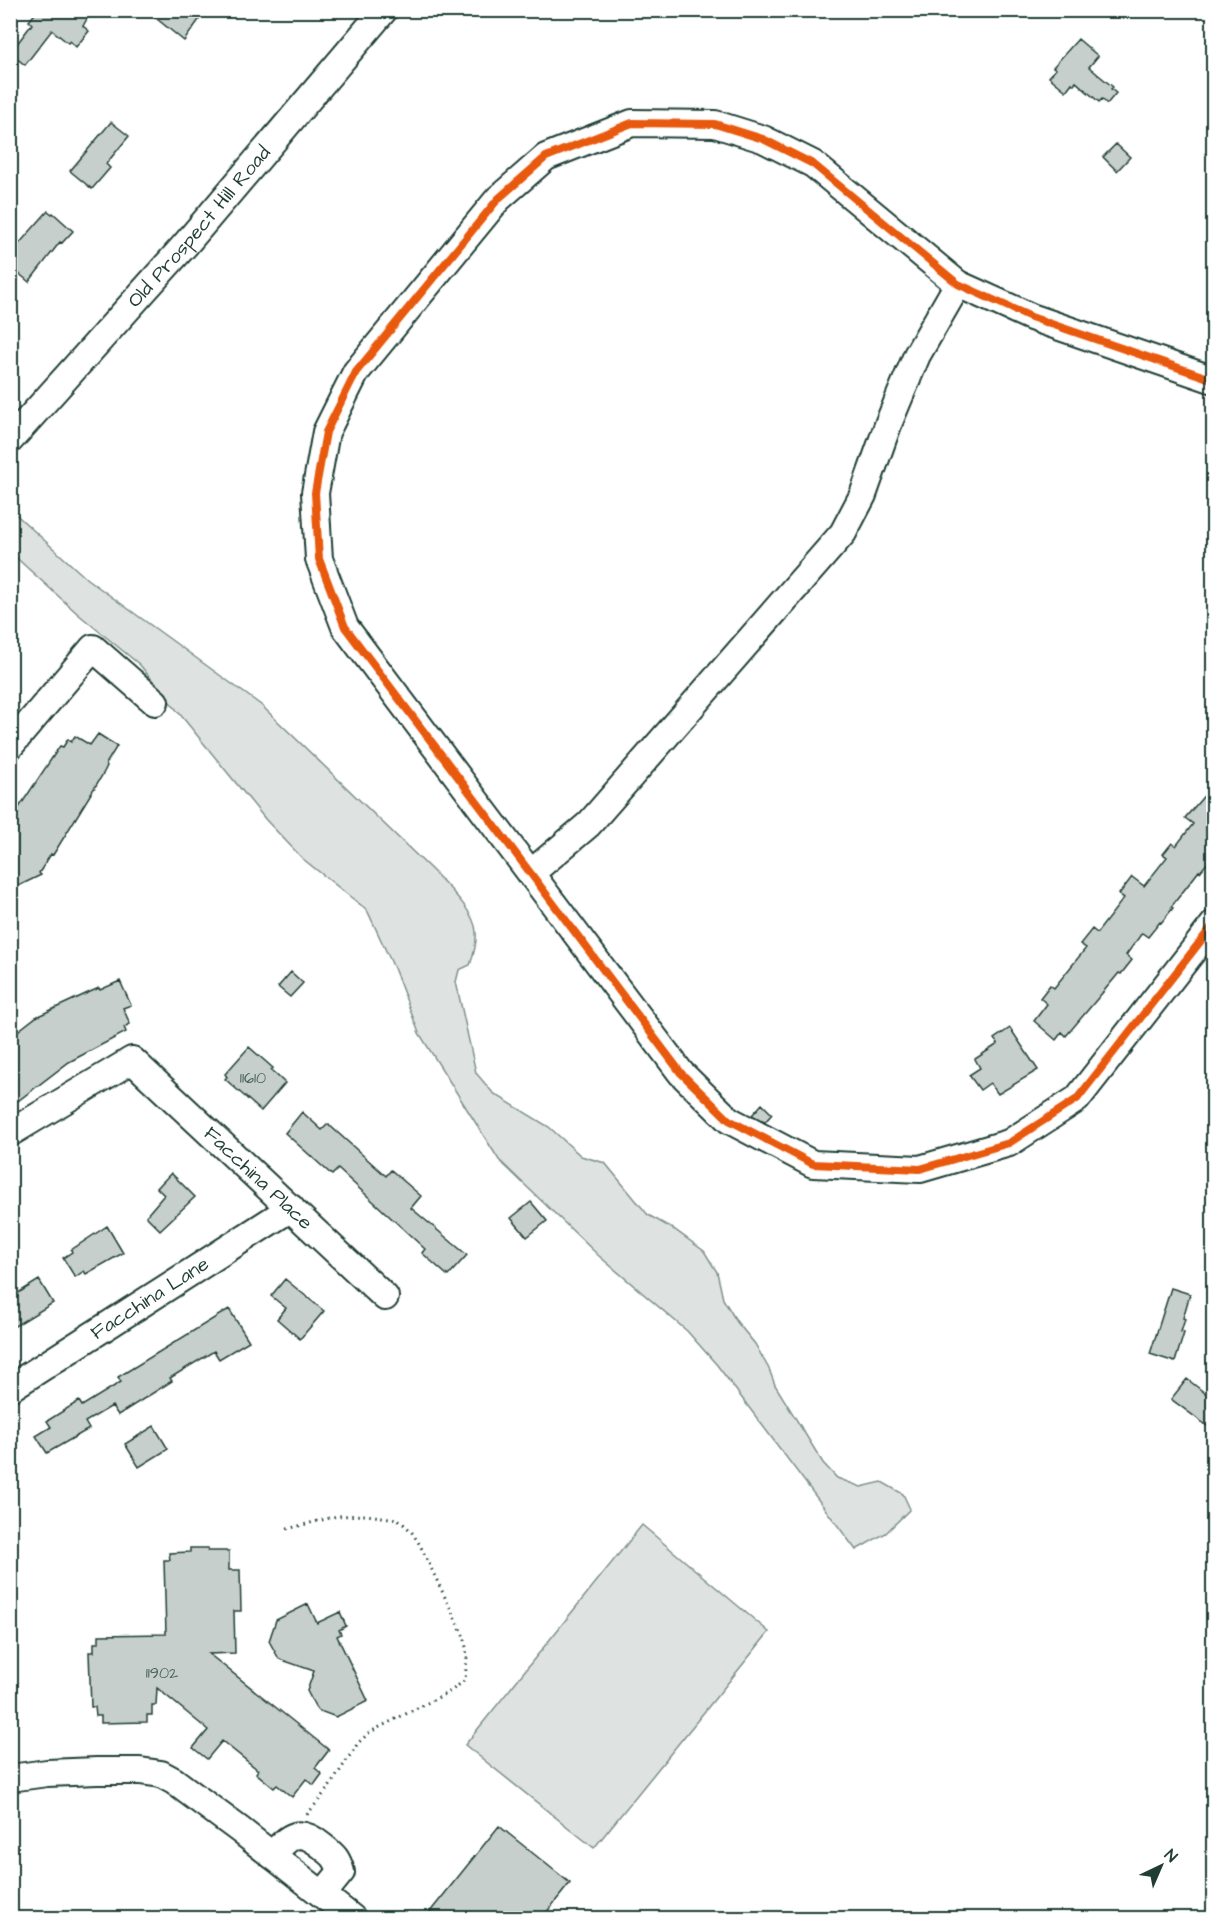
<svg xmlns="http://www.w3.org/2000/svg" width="1224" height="1929" viewBox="0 0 1224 1929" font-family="'Architects Daughter',sans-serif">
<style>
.green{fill:#dee3e2;stroke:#7e908b;stroke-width:1.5}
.building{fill:#c7cfcc;stroke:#1f3d34;stroke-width:1.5}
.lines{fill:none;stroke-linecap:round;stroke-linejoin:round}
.minor-casing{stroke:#1f3d34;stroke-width:30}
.path{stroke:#1f3d34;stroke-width:3;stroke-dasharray:1.5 4.5;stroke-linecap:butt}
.minor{stroke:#fff;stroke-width:26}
.cycleway-casing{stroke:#fff;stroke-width:11}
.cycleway{stroke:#e8590c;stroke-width:8}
.labels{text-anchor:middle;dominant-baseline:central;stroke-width:4.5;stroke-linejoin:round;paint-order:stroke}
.number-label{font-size:16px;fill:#49625a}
.street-label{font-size:20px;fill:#1f3d34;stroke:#fff}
</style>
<rect width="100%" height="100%" fill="#fff"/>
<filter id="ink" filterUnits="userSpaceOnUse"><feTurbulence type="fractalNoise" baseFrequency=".0167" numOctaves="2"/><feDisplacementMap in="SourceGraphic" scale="12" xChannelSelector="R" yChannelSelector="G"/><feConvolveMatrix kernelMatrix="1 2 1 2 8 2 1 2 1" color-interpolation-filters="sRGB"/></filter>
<g filter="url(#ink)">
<path class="green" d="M10,509L87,579L261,705L437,875C450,889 475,912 476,932C477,944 474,954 470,965L459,970L456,982L476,1073L493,1093L549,1127L581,1156L605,1163L648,1215L675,1230L704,1251L717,1272L723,1299L737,1322L755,1344L769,1369L775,1385L823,1463L837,1478L861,1487L882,1482L903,1494L910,1509L886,1533L856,1550L717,1365L687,1331L599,1256L499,1160L419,1033L394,968L367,910L303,859L266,820L140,665L78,614L11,553Z
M642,1525L769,1632L594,1848L465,1745Z"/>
<path class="building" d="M38,10H79L88,17L83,26L89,31L76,47L70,41L68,43L52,30L25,65L10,53L32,24L29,21Z
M146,10H206L184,41Z
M1078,39L1098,56L1089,67L1113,87L1111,89L1116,93L1107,104L1102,99L1099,102L1076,82L1074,85L1072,83L1066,91L1049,77L1056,69L1053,67Z
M111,122L129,136L106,164L110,168L92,189L70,171Z
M1116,144L1130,157L1117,171L1103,157Z
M48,211L52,214L53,213L73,231L62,243L60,242L29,282L10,266V254Z
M98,734L117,746L106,764L107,766L103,774L53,855L51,854L39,873L41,875L10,890V821L60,746L63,747L68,739L71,742L75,736L90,745Z
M1214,784V855L1200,872L1199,871L1171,907L1173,908L1161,923L1160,922L1148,937L1142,933L1126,955L1132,960L1121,974L1119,973L1066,1036L1062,1032L1056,1040L1034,1021L1047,1004L1040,998L1050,985L1054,988L1086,948L1080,944L1092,929L1097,933L1124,898L1119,894L1132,877L1144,886L1167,857L1163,854L1172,843L1176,846L1193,824L1185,818Z
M291,972L303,983L290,997L278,987Z
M120,981L131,1005L123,1008L130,1024L124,1027L126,1032L69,1062L10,1107V1037L36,1017L90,992L99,988L100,990Z
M1010,1028L1038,1070L998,1094L990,1083L980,1090L969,1075L980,1068L975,1059L998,1044L994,1039Z
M249,1047L273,1068L271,1070L285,1083L261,1111L225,1079L227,1077L225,1074Z
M762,1104L772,1114L765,1122L752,1115Z
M302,1112L322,1130L328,1124L386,1176L391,1170L421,1196L411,1208L467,1255L448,1276L422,1253L425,1249L338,1169L332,1175L285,1133Z
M171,1173L195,1197L160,1230L146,1216L164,1195L157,1188Z
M531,1202L547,1221L527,1237L511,1218Z
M107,1226L123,1253L86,1274L84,1271L75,1277L63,1258L72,1252L71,1250Z
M285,1279L324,1311L300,1339L277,1319L286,1308L271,1296Z
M39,1280L53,1303L10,1329V1298Z
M1171,1288L1190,1294L1183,1318L1185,1319L1181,1332L1184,1333L1175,1362L1150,1354Z
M229,1309L249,1341L219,1359L214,1351L170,1378L172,1381L118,1415L112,1406L85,1422L89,1429L47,1453L36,1436L51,1427L47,1421L79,1401L82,1406L121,1382L118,1377Z
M1187,1379L1214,1400V1431L1171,1399Z
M154,1426L168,1449L139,1467L125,1444Z
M190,1548H208V1551H229V1570H240L241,1611H234L235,1653L209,1654L329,1750L315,1768L322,1774L314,1785L306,1779L292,1797L277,1785L274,1788L256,1773L258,1770L222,1741L207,1759L193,1748L208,1730L157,1688L156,1705H152V1715H147V1722L101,1723V1716H96L95,1707H91L89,1652H94V1643H99V1635L166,1634L164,1560H170L169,1553L190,1552Z
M308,1604L317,1623L340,1612L346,1626L339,1630L341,1634L337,1636L368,1701L336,1717L317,1710L307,1691L314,1671L279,1659L269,1641L276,1620Z
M499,1826L570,1883L542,1918H425Z"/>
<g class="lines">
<defs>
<g id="minor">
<path d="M1214,380L1031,317L958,284L813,164L763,139L715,124L632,123L546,157L498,199L356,372L326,432L315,493L319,559L345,627L681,1073L729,1120L813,1164L920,1169L1009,1143L1077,1099L1214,924"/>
<path id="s1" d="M10,440L185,245L384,10"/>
<path d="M10,746L93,648L155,702"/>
<path d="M531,873L589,824L843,533L863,495L889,422L917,355L958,284"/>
<path id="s2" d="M10,1133L132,1060L385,1297"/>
<path id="s3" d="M10,1388L291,1208"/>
<path d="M10,1778L47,1773L97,1771H140L161,1774L174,1781L240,1830L352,1918"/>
<path d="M272,1855C290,1835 299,1827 322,1846C333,1855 337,1857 341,1872L323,1894"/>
</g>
</defs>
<use href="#minor" class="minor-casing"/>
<path class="path" d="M287,1529L337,1516L366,1515L398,1519L411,1531L420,1545L465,1639L467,1657L465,1680L451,1691L370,1732L358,1743L330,1786L306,1816"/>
<use href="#minor" class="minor"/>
<defs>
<path id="cycleway" d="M1214,380L1031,317L958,284L813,164L763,139L715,124L632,123L546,157L498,199L356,372L326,432L315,493L319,559L345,627L681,1073L729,1120L813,1164L920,1169L1009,1143L1077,1099L1214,924"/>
</defs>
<use href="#cycleway" class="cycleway-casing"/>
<use href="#cycleway" class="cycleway"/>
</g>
</g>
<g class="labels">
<g class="number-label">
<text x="253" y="1078">11610</text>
<text x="162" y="1673">11902</text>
</g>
<g class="street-label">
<text stroke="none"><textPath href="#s1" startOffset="285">Old Prospect Hill Road</textPath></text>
<text stroke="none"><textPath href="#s2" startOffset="315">Facchina Place</textPath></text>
<text stroke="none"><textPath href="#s3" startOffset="166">Facchina Lane</textPath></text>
</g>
</g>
<rect width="1224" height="1929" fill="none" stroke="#fff" stroke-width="36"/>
<rect x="18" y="18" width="1188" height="1893" fill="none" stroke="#1f3d34" stroke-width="2" filter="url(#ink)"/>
<g transform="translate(1161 1866) rotate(44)" stroke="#ffffff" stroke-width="4.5" paint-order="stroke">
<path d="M0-4.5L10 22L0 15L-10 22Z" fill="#1f3d34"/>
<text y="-9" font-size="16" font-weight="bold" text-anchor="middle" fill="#1f3d34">N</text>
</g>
</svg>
